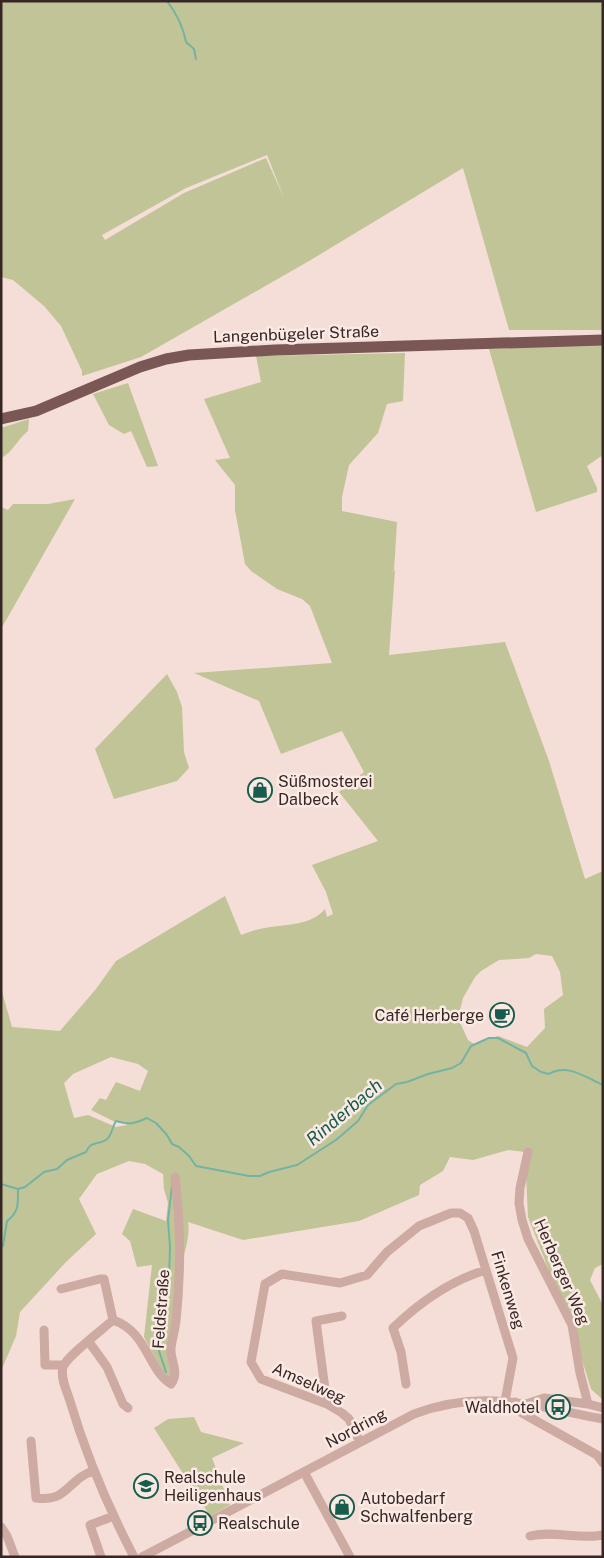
<svg xmlns="http://www.w3.org/2000/svg" width="604" height="1558" viewBox="0 0 604 1558" font-family="'Public Sans',sans-serif">
<style>
.green{fill:#c1c496;fill-rule:evenodd}
.lines{fill:none;stroke-linecap:round;stroke-linejoin:round}
.stream{stroke:#73b3a4;stroke-width:2}
.minor{stroke:#cdaaa2;stroke-width:9}
.major{stroke:#7a5755;stroke-width:11}
.labels{text-anchor:middle;dominant-baseline:central;stroke-width:5;stroke-linejoin:round;paint-order:stroke}
.street-label{font-size:16px;fill:#362625;stroke:#fbeae4}
.poi-label{font-size:16px;fill:#362625;stroke:#fbeae4;text-anchor:start}
.water-label{font-size:18px;font-style:italic;fill:#175c4d;stroke:#fbeae4}
</style>
<rect width="100%" height="100%" fill="#f4ded7"/>
<path class="green" d="M1,1H603V330H509L463,168L309,261L141,357L82,376V371L61,326L44,306L13,280L1,277ZM267,155L284,198L266,158L184,193L105,240L102,235L186,188Z
M603,343V455L587,466L597,488V492L536,512L489,349Z
M405,353L403,401L387,404L378,433L349,465L342,497V511L397,522L394,570L390,573L395,570L389,655L505,642L549,761L585,879L603,871V1264L595,1268L590,1280L603,1305V1400L591,1389L575,1337L528,1217L525,1152L508,1150L473,1160L450,1157L443,1171L420,1185L419,1195L359,1221L243,1240L188,1222C191,1237 182,1259 179,1275C174,1309 175,1345 174,1379L166,1378L144,1337L152,1265L137,1267L130,1241L122,1234L133,1209L166,1221L168,1203L164,1189L163,1174L145,1164L129,1161L97,1174L79,1199L96,1234L66,1262L20,1312L16,1336L1,1371V988L12,1027L60,1031L96,989L116,961L225,896L241,935C249,932 257,929 265,928C285,924 311,926 325,909L327,917L333,914L326,892L312,865L378,841L339,792L364,772L342,731L281,754L259,701L194,673L332,663L310,606L302,599L277,589L251,571L245,564L235,510V485L215,460L230,458L204,399L261,382L256,356ZM536,954L552,956L560,972L563,995L544,1009L545,1028L527,1047L498,1036L474,1044L468,1040L458,1018L463,998L475,977L481,971L499,960L529,958ZM111,1057L138,1064L148,1071L140,1091L116,1082L106,1100L100,1098L91,1110L115,1122C120,1121 125,1121 127,1125L116,1127L88,1115L74,1118L64,1083L73,1074Z
M128,383L158,466L147,467L131,431L124,434L109,425L93,394Z
M29,419L28,431C17,440 12,453 1,458V428Z
M75,499L1,629V507L8,510L13,504H48Z
M167,674L177,692L182,707L184,752L189,768L177,781L114,799L95,749Z
M194,1417L201,1432L244,1443L212,1458L230,1505L210,1516L154,1428L168,1419Z"/>
<g class="lines">
<path class="stream" d="M167,1C177,14 183,26 186,42L194,49L196,59
M1,1184L18,1189L25,1187L44,1172L57,1169L67,1160L86,1152C90,1141 98,1145 106,1140C112,1136 112,1127 116,1121C130,1125 133,1124 147,1118L156,1123L167,1135L172,1144L179,1147L189,1156L196,1166L249,1176H260L269,1172L297,1165L336,1140L358,1121L368,1105L396,1084L407,1082L428,1074L452,1068L461,1063L471,1046L489,1038H498L526,1053L532,1066L541,1072L549,1074C567,1063 585,1077 603,1085
M1,1247L3,1246L7,1221C19,1212 18,1204 18,1190
M166,1372L159,1351L169,1280L170,1247L168,1220L172,1186"/>
<path class="minor" d="M528,1152L520,1188L519,1203L522,1220L528,1239L572,1325L580,1373L588,1404
M61,1289L100,1279H104L113,1320
M44,1330L45,1365H64
M89,1342L107,1367L123,1404L128,1408
M406,1384L401,1352L393,1328C420,1302 449,1281 486,1270
M515,1402L518,1409L522,1413L597,1455L603,1463
M327,1404L316,1321L342,1316
M526,1404L544,1398L588,1404L603,1408
M31,1441L36,1498C58,1501 62,1493 76,1481C81,1476 88,1473 94,1470
M360,1442L349,1419L342,1413L327,1404L261,1379L251,1362L265,1284L282,1274L340,1283L367,1275L387,1252L419,1226L451,1213H460L468,1218L474,1231L513,1358L505,1401
M304,1472L350,1557
M1,1527L7,1536L15,1557
M530,1536C554,1530 579,1540 603,1535
M101,1557L90,1525L114,1516
M134,1557C108,1507 86,1455 70,1401C67,1391 60,1378 63,1367C66,1357 103,1329 113,1320C148,1332 147,1369 171,1384C180,1372 170,1361 171,1348C172,1339 175,1330 176,1321C181,1273 181,1225 175,1177
M142,1557L414,1414C483,1388 534,1406 603,1419"/>
<path class="major" d="M1,419L36,411L140,367L166,359L189,355L275,350L603,340"/>
</g>
<defs>
<symbol id="shop-ring" viewBox="-11 -11 22 22"><circle r="9.5" fill="#fbeae4" stroke="#175c4d" stroke-width="1.5"/><path d="M-5-2.5h2.3a2.7 3.5 0 0 1 5.4 0H5L5.5 6h-11ZM-1.5-2.5h3a1.5 2.3 0 0 0-3 0Z" fill="#175c4d"/></symbol>
<symbol id="cafe-ring" viewBox="-11 -11 22 22"><circle r="9.5" fill="#fbeae4" stroke="#175c4d" stroke-width="1.5"/><path d="M-5.5-4.5H6V0H3Q3 3.5 0 3.5H-2.5Q-5.5 3.5-5.5 0ZM3-3.2v2h1.7v-2ZM-6 4.5H4V6H-6Z" fill="#175c4d"/></symbol>
<symbol id="bus-ring" viewBox="-11 -11 22 22"><circle r="9.5" fill="#fbeae4" stroke="#175c4d" stroke-width="1.5"/><path d="M-5-6H5V4H4V6H2V4H-2V6H-4V4H-5ZM-3.5-4V0h7V-4ZM-3.5 1.2v1.5H-2V1.2ZM2 1.2v1.5H3.5V1.2Z" fill="#175c4d"/></symbol>
<symbol id="school-ring" viewBox="-11 -11 22 22"><circle r="9.5" fill="#fbeae4" stroke="#175c4d" stroke-width="1.5"/><path d="M0-5L7-2L0 1L-7-2ZM-4 1L0 2.5L4 1V4Q0 6-4 4Z" fill="#175c4d"/></symbol>
</defs>
<g fill-rule="evenodd">
<use href="#shop-ring" x="246" y="776" width="28" height="28"/>
<use href="#cafe-ring" x="488" y="1001" width="28" height="28"/>
<use href="#bus-ring" x="544" y="1393" width="28" height="28"/>
<use href="#school-ring" x="132" y="1472" width="28" height="28"/>
<use href="#shop-ring" x="328" y="1493" width="28" height="28"/>
<use href="#bus-ring" x="186" y="1509" width="28" height="28"/>
</g>
<g class="labels">
<g class="street-label">
<text transform="translate(296 334) rotate(-2)">Langenbügeler Straße</text>
<text transform="translate(562 1272) rotate(66)">Herberger Weg</text>
<text transform="translate(508 1290) rotate(73)">Finkenweg</text>
<text transform="translate(161 1309) rotate(-86)">Feldstraße</text>
<text transform="translate(309 1383) rotate(24)">Amselweg</text>
<text transform="translate(356 1428) rotate(-28)">Nordring</text>
</g>
<g class="poi-label">
<text x="278" y="781">Süßmosterei<tspan x="278" dy="18">Dalbeck</tspan></text>
<text x="484" y="1015" text-anchor="end">Café Herberge</text>
<text x="540" y="1407" text-anchor="end">Waldhotel</text>
<text x="164" y="1477">Realschule<tspan x="164" dy="18">Heiligenhaus</tspan></text>
<text x="360" y="1498">Autobedarf<tspan x="360" dy="18">Schwalfenberg</tspan></text>
<text x="218" y="1523">Realschule</text>
</g>
<g class="water-label">
<text transform="translate(344 1112) rotate(-40)">Rinderbach</text>
</g>
</g>
<rect width="604" height="1558" fill="none" stroke="#362625" stroke-width="5"/>
</svg>
